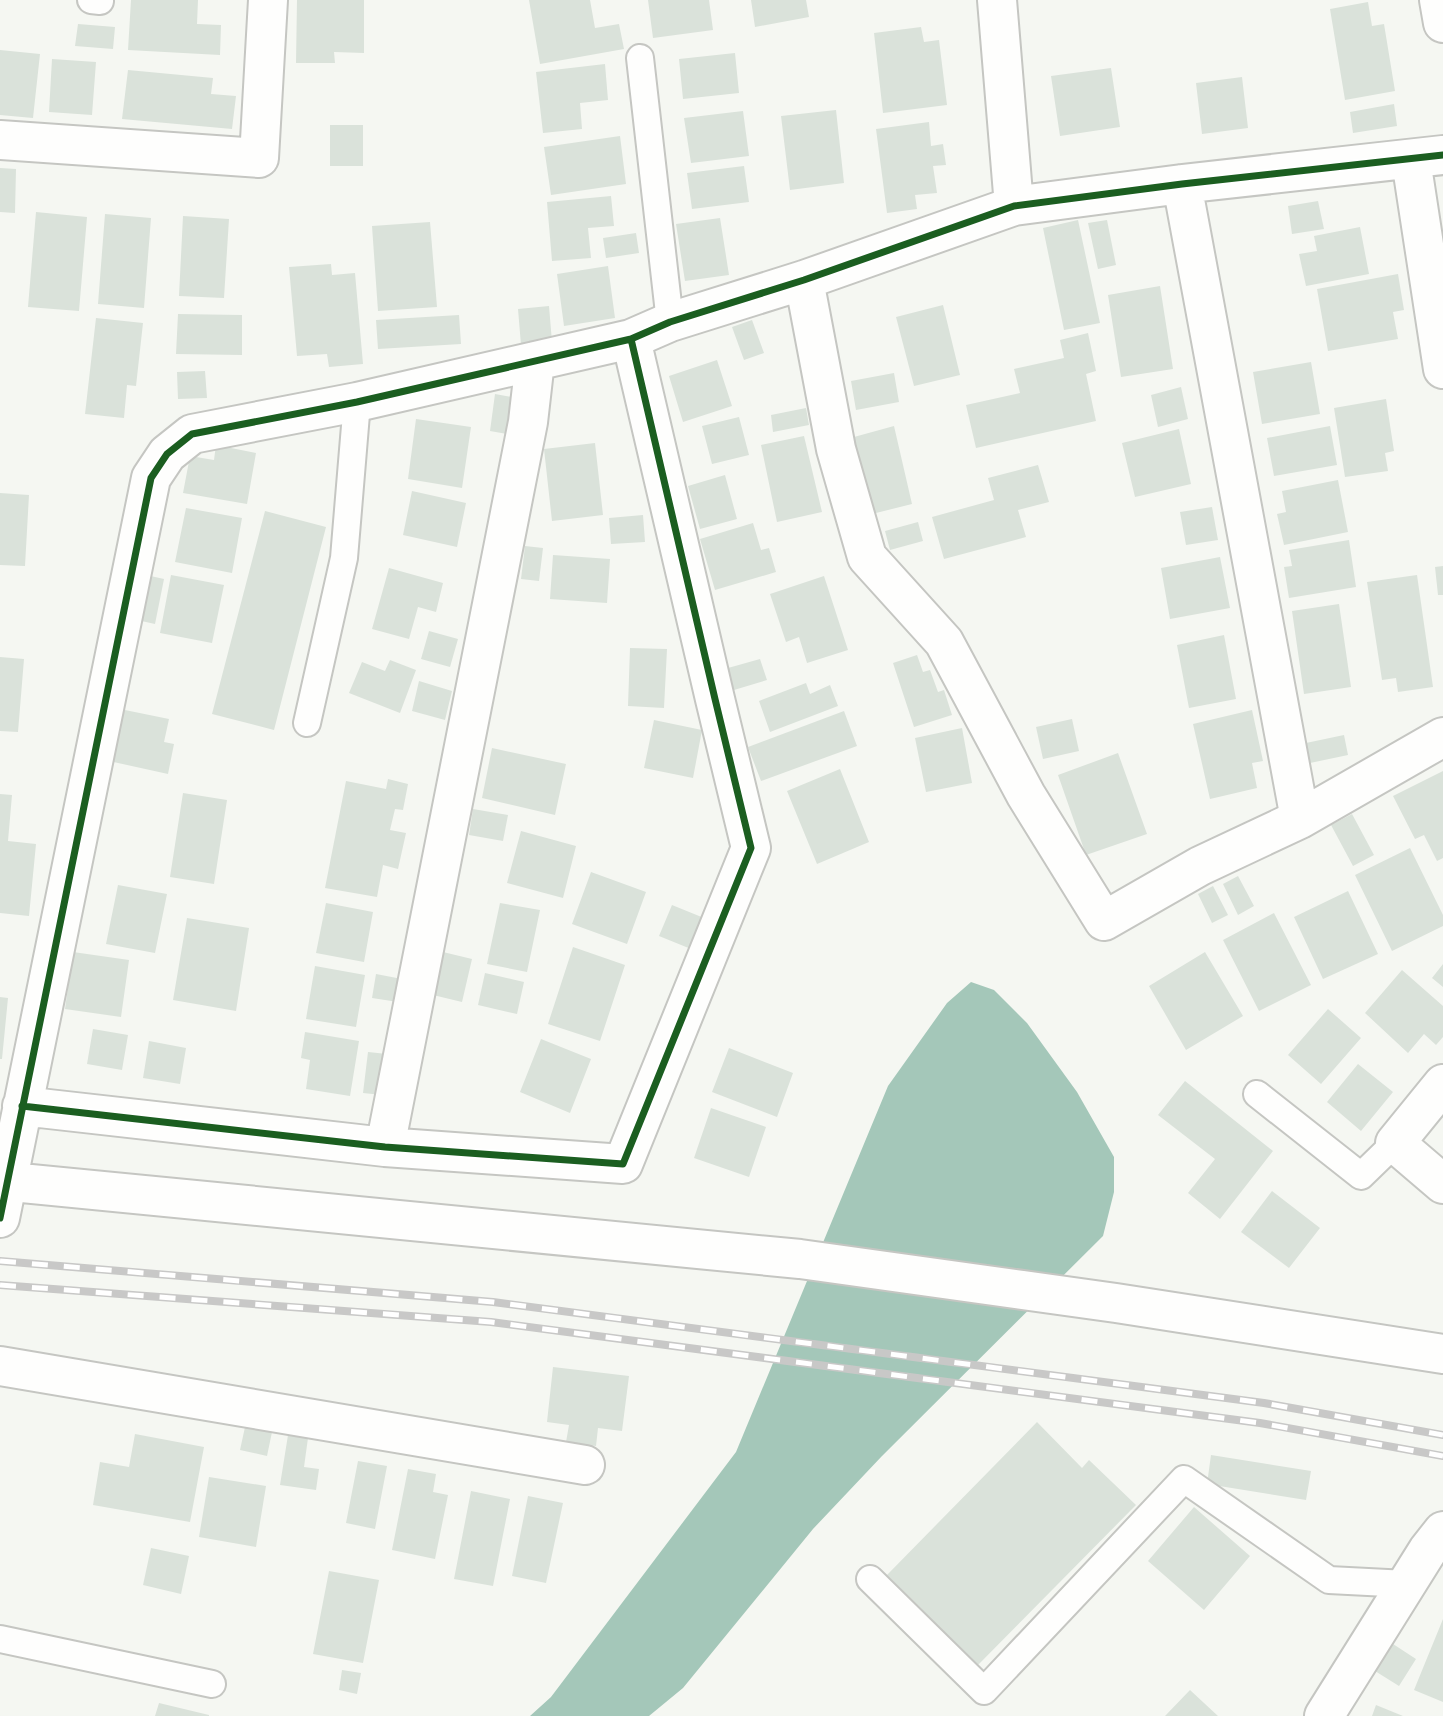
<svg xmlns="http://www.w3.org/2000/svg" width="1443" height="1716" viewBox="0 0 1443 1716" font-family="'Golos Text',sans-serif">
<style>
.water{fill:#a4c7b9}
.building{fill:#dae2da}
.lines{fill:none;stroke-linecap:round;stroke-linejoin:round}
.service-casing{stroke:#c5c6c2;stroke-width:30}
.minor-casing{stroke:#c5c6c2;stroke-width:42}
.service{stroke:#fefefd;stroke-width:26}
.minor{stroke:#fefefd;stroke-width:38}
.rail-casing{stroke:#c8c8c7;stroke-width:8}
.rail{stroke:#fff;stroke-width:5;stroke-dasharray:16;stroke-linecap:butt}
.cycleway-casing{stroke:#fff;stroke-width:11}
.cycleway{stroke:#1b5e20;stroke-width:7}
</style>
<rect width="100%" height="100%" fill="#f5f7f2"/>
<path class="water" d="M971,982L994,990L1027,1023L1077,1092L1114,1157V1192L1103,1236L882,1456L813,1529L683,1688L649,1716H530L551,1697L736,1452L888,1086L947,1003Z"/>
<path class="building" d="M131,0H198L197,24L221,25L220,55L128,50Z
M297,0H364V53L334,52L335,63H296Z
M529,0H590L595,28L619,24L624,49L540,64Z
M648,0H709L713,30L653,38Z
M751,0H806L809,17L755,27Z
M1368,2L1372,26L1384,24L1395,91L1345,100L1330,9Z
M78,24L115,27L113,49L75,46Z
M921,27L924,42L939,40L947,105L883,113L874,33Z
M0,50L40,54L33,118L0,115Z
M735,53L739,93L683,99L679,59Z
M52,59L96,62L92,115L49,112Z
M605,64L608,100L580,103L582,129L543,133L536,72Z
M1111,68L1120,127L1060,136L1051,76Z
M128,70L213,78L211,94L236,96L232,129L122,119Z
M1242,77L1248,128L1202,134L1196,83Z
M1394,104L1397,126L1353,133L1350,112Z
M836,110L844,183L790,190L781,116Z
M743,111L749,156L691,163L684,118Z
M929,122L931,146L943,144L946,165L933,166L937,193L915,195L917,209L887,213L876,129Z
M330,125H363V166H330Z
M620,136L626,184L551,195L544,147Z
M744,166L749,202L692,209L687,173Z
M0,168L16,169L15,213L0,212Z
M611,196L614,226L588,228L591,258L552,261L547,202Z
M1318,201L1324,229L1292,234L1288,206Z
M36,212L87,217L79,311L28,307Z
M105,214L151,218L144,308L98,304Z
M183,216L229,219L224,298L179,296Z
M720,218L729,275L685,281L676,224Z
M1078,220L1100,323L1064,330L1043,228Z
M1107,220L1116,265L1098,269L1088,223Z
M430,222L437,307L378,311L372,226Z
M1360,227L1369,274L1306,286L1299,254L1317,251L1314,236Z
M636,233L639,253L606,258L603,238Z
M331,264L332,275L355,273L363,364L329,367L327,354L297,356L289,267Z
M608,266L615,318L564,326L557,274Z
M1398,274L1404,310L1393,312L1398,339L1328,351L1317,289Z
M1160,286L1173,369L1121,377L1108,295Z
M943,305L960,375L914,386L896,317Z
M549,306L552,342L521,345L518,309Z
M178,314L242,315V355L176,354Z
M459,315L461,344L378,349L376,320Z
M96,318L143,323L136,386L127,385L124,418L85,414Z
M752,320L764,353L744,360L732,327Z
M1088,333L1096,371L1086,374L1096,421L976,448L966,405L1020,393L1014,369L1064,358L1060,340Z
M717,360L732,406L683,422L669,376Z
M1311,362L1320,414L1262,424L1253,372Z
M205,371L207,398L178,399L177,372Z
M894,373L899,402L856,410L851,381Z
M1181,387L1188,419L1158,427L1151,395Z
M495,394L512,397L507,434L490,431Z
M1386,399L1394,451L1385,453L1388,471L1345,477L1334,408Z
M806,408L809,425L773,432L771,415Z
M739,417L749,455L712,464L702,426Z
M416,419L471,427L462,488L408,479Z
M894,426L912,504L872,514L854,437Z
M1330,426L1337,465L1274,476L1267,438Z
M1179,429L1191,484L1135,497L1122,443Z
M804,436L822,512L777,522L761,445Z
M595,443L603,515L552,521L544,449Z
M216,445L256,453L247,504L183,493L190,456L214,460Z
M1038,465L1049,502L1018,510L1026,537L944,559L932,517L994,500L988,478Z
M725,475L737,519L700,529L688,486Z
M1338,480L1348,532L1284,545L1277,514L1286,512L1282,491Z
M412,491L466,503L457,547L403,535Z
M0,493L29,495L25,566L0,565Z
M1212,507L1218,540L1186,545L1180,512Z
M186,508L242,518L232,573L175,562Z
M265,511L326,527L274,730L212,714Z
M643,515L645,542L611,544L609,518Z
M918,522L923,541L890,550L885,531Z
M753,523L761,550L769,548L776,572L715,590L700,539Z
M1349,540L1356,587L1289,598L1284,567L1292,566L1289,550Z
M525,546L543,548L539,581L521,579Z
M553,555L610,559L607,603L550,599Z
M1220,557L1230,608L1170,619L1161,568Z
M1443,566V595H1438L1435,567Z
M389,568L443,583L436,612L418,607L409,639L372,629Z
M146,575L164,579L155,624L137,620Z
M171,575L224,585L212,643L160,633Z
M1417,575L1433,687L1398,692L1396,678L1382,680L1367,582Z
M824,576L848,650L807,663L799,637L786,642L770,594Z
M1339,604L1351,687L1304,694L1292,611Z
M429,631L458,639L450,667L421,659Z
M1224,635L1236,699L1189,708L1177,645Z
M630,648L667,649L664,708L628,706Z
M917,655L923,672L930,670L938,692L944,690L952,715L914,727L893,663Z
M0,657L24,659L18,732L0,731Z
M760,659L767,680L734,690L728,668Z
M390,660L416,670L400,713L349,693L362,662L385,671Z
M419,681L452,691L445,720L412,711Z
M806,683L810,694L830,685L838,706L770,732L759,701Z
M120,709L169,719L164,742L174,744L168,774L109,761Z
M1252,710L1263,761L1252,763L1257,788L1210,799L1193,724Z
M844,711L857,746L761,781L748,747Z
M1072,719L1079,751L1043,759L1036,727Z
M654,720L702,730L693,778L644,768Z
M962,728L972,783L926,792L915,738Z
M1344,735L1348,755L1310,763L1306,743Z
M492,748L566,764L555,815L482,798Z
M1118,753L1147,834L1086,855L1058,775Z
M840,769L869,842L817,864L787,791Z
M1443,771V858L1437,861L1424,835L1415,839L1393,796Z
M388,779L408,784L403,810L395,809L390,830L406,833L398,869L383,865L377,897L325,888L346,781L386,789Z
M183,793L227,800L214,884L170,877Z
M0,794L12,795L8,841L36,844L29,916L0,913Z
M473,809L508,815L503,841L469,835Z
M1352,814L1374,855L1353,866L1331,825Z
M521,831L576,846L563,898L507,883Z
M1410,848L1443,915V926L1392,951L1355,875Z
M591,872L646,892L627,944L572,924Z
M1238,876L1254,906L1238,915L1223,884Z
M118,885L167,894L155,953L106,944Z
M1213,886L1228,915L1212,923L1198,894Z
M1348,891L1378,954L1323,979L1294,917Z
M326,903L373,912L364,962L316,953Z
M500,903L540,910L527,972L487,964Z
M672,905L704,918L691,949L659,936Z
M1274,913L1311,985L1259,1011L1223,940Z
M187,918L249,928L236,1011L173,1000Z
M573,947L625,965L600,1041L548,1024Z
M73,952L129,960L121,1017L65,1009Z
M443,952L472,959L462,1002L433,995Z
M1205,952L1243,1016L1186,1050L1149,986Z
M1443,964V987L1432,978Z
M315,966L365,975L356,1027L306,1019Z
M1402,970L1443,1006V1037L1436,1045L1424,1034L1408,1053L1365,1013Z
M485,973L524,982L517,1014L478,1005Z
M376,974L402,979L398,1002L372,998Z
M0,997L8,998L2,1059H0Z
M1328,1009L1361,1038L1321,1084L1288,1055Z
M93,1029L128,1035L122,1070L87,1064Z
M305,1032L359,1041L350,1096L306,1089L310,1060L301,1058Z
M541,1039L591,1059L570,1113L520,1092Z
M149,1041L186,1048L180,1084L143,1078Z
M729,1048L793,1073L777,1117L712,1092Z
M368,1052L387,1054L382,1095L363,1093Z
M1358,1064L1393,1092L1361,1131L1327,1102Z
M1185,1081L1273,1151L1220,1219L1188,1193L1215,1159L1158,1115Z
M711,1108L766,1127L749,1177L694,1158Z
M1272,1191L1320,1228L1289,1268L1241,1232Z
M553,1367L629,1376L622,1431L598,1428L596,1446L566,1442L569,1425L547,1422Z
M1037,1422L1082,1468L1089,1460L1136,1505L978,1665L887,1575Z
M245,1427L272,1432L267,1456L240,1450Z
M135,1434L204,1447L190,1522L93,1505L100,1462L129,1467Z
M288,1435L308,1438L304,1467L319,1469L316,1490L280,1485Z
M1211,1455L1311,1471L1306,1500L1207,1484Z
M358,1461L387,1466L375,1529L346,1523Z
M408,1469L436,1474L433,1492L448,1495L435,1559L392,1550Z
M209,1477L266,1486L256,1547L199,1537Z
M471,1491L510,1499L493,1586L454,1579Z
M528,1496L563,1503L546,1583L512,1576Z
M1194,1507L1250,1556L1204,1610L1148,1561Z
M151,1548L189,1556L181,1594L143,1585Z
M329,1571L379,1580L363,1663L313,1654Z
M1443,1619V1702L1414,1690Z
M1393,1644L1416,1659L1399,1686L1375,1671Z
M342,1670L361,1673L357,1694L339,1690Z
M1190,1690L1218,1716H1165Z
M159,1703L209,1715V1716H155Z
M1376,1705L1403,1716H1372Z"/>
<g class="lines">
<defs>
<path id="service" d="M91,0L100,1
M640,58L670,322
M307,723L344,558L357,402
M1257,1094L1361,1176L1395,1143
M870,1579L984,1691L1184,1479L1329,1580L1407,1584
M0,1639L212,1684"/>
<path id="minor" d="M997,0L1014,206
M1439,0L1443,23
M0,140L259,158L268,0
M1411,160L1443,369
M1182,184L1300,819
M804,280L836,449L867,557L944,642L1026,795L1104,921L1200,866L1300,819L1443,737
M1443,1084L1395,1143L1443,1184
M22,1106L385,1147L623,1164L751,848L715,699L631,339
M385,1147L528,422L535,361
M0,1181L800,1259L1116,1303L1443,1354
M0,1218L151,478L167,454L192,434L357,402L631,339L670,322L804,280L1014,206L1182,184L1443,155
M0,1366L585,1465
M1324,1716L1428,1550L1443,1531"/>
</defs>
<use href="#service" class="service-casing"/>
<use href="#minor" class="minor-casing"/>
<use href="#service" class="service"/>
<use href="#minor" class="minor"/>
<defs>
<path id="rail" d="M0,1261L493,1302L1264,1403L1443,1435
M0,1285L491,1322L1260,1423L1443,1456"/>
</defs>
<use href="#rail" class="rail-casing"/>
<use href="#rail" class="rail"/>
<defs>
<path id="cycleway" d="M22,1106L385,1147L623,1164L751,848L715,699L631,339
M0,1218L151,478L167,454L192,434L357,402L631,339L670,322L804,280L1014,206L1182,184L1443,155"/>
</defs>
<use href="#cycleway" class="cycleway-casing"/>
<use href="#cycleway" class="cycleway"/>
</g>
</svg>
